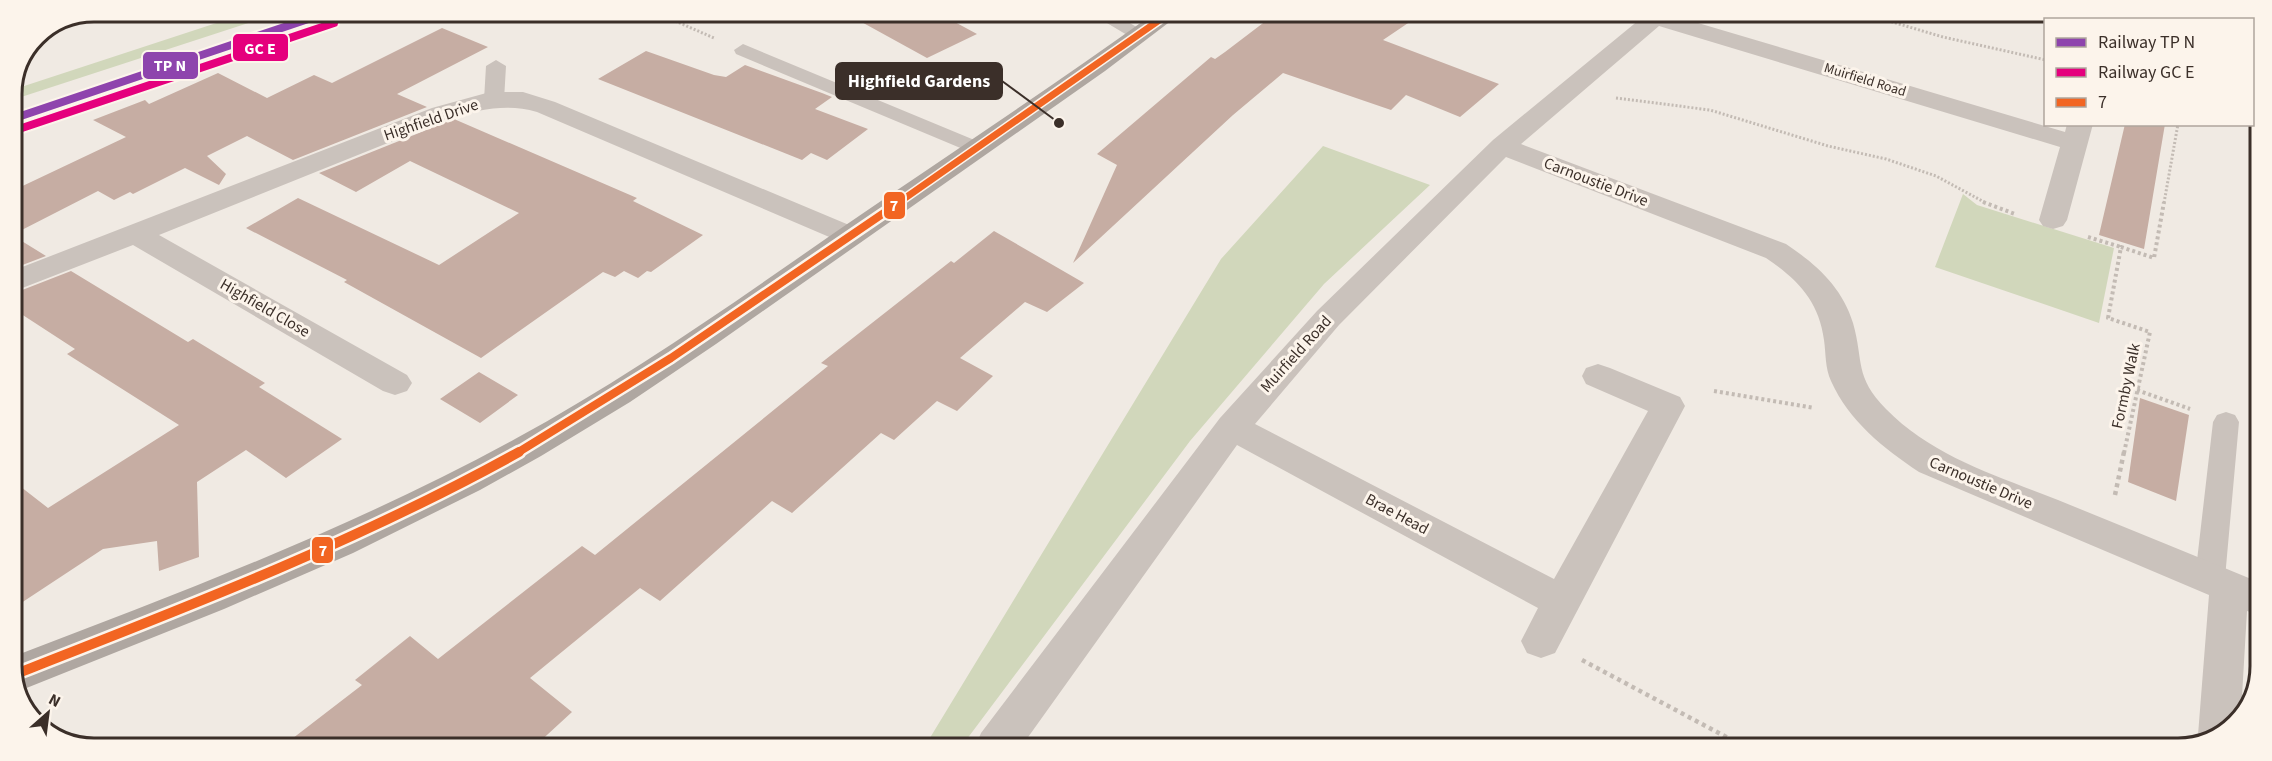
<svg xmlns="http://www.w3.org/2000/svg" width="2272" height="761" viewBox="0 0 2272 761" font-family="'Source Sans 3',sans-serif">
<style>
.green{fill:#d1d7bb}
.building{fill:#c6ada3}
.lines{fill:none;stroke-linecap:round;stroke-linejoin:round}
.path-far2{stroke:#c3bbb4;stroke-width:3;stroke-dasharray:2 2;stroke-linecap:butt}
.path-far1{stroke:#c3bbb4;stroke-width:4;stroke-dasharray:3 3;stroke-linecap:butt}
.path{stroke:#c3bbb4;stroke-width:4.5;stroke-dasharray:4 4;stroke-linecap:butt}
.service{fill:#cac2bc;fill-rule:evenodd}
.minor{fill:#cac2bc;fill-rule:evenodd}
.primary{fill:#afa7a1;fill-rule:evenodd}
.bus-1-far2-casing{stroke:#fcf4eb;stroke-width:10}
.bus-1-far1-casing{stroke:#fcf4eb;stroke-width:13}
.bus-1-casing{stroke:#fcf4eb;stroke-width:15}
.bus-1-far2{stroke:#f26522;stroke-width:7}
.bus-1-far1{stroke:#f26522;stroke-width:8}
.bus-1{stroke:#f26522;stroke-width:10}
.rail-1-casing{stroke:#fcf4eb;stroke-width:12}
.rail-2-casing{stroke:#fcf4eb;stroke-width:12}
.rail-1{stroke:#8e44ad;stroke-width:8}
.rail-2{stroke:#e5007d;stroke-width:8}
.labels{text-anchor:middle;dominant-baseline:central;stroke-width:6;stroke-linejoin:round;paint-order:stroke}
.far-street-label{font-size:14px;fill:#3b2f29;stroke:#fcf4eb}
.street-label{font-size:16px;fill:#3b2f29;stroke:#fcf4eb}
.rim{fill:none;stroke:#3b2f29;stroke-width:3}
.leader{fill:none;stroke:#3b2f29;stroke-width:2}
.callout-dot{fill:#3b2f29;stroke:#fcf4eb;stroke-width:2}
.callout{fill:#3b2f29;stroke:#3b2f29;stroke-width:2}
.callout-label{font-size:18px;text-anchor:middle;font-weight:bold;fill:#fff}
.line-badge{stroke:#fcf4eb;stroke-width:2}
.badge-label{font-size:16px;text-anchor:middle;font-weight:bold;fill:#fff}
</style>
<rect width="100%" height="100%" fill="#f0eae3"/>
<path class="green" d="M250,12H282L12,100V90Z
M1323,146L1430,185L1324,284L1190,441L961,747L925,746L1221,259Z
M1963,194L1977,205L2114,248L2099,323L1935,267Z"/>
<path class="building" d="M847,14H940L977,34L927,58Z
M1275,14L1420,15L1383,40L1499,84L1460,117L1406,95L1391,110L1283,73L1233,115L1073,263L1117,165L1097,154L1211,57L1215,59L1225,52Z
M442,28L488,47L397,94L427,107L293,160L247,136L207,156L226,174L219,185L185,168L133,194L130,192L114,200L98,191L12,235V191L126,137L93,120L145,100L149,104L218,73L267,98L314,75L332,83Z
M646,51L714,75L726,77L745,65L822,93L832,97L815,109L868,129L827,160L811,153L802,160L598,79Z
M454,119L637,198L633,201L703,235L651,272L647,271L638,278L624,271L615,277L603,272L481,358L344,282L347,280L246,228L298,198L439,265L519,213L410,161L356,192L319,173Z
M2125,124H2165L2144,249L2099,235Z
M994,231L1084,283L1047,312L1025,302L960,358L993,376L957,411L937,401L894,440L881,433L792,513L772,501L660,601L640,588L530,678L572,712L535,746L284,745L362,685L355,680L410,636L438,659L582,546L595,555L828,366L821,363L951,261L954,263Z
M12,235L46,256L12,269Z
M71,271L188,342L193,339L265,383L259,387L342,439L286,478L246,450L197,482L199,557L159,571L157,541L103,549L12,609V480L48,508L179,425L67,354L75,349L12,308V294Z
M479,372L518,395L480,423L440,399Z
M2140,398L2189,415L2176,501L2128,482Z"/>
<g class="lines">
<path class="path-far2" d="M657,13L714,38
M1872,16L1943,37L2046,60
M2196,16V20
M1616,98L1710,110L1828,146L1886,159L1936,176L1986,203
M2164,203L2178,124"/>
<path class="path-far1" d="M1983,202L2015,214
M2088,237L2121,247
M2137,390L2190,409
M1714,391L1814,408
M2124,453L2150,332L2108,318L2121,247L2154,258L2164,202"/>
<path class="path" d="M2115,495L2124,452
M1582,660L1730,739L1726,748"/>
<path class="service" d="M1092,14H1115L1148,34L1146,38H1132Z
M743,44L984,144L987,148L984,152H970L736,54L734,50Z
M496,60L506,66L504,100L501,104H487L484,100L486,66Z
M2226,412L2235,415L2239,422L2225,578L2220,587L2210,590L2200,587L2195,578L2213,422L2217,415Z"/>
<path class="minor" d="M1645,15H1671L2065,132L2067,124H2093L2067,220L2063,226L2053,229L2043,226L2039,220L2060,147L1659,26L1521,144L1786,244C1816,264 1842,287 1853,323C1864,362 1854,376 1886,409C1933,457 1998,476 2058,500C2124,527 2191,554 2256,581V614L2247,611L2241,713L2228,732L2201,741L2198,735L2209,595L1919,472C1883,448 1849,421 1831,381C1825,368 1826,354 1824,340C1819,301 1797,279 1766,258L1506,157L1339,325L1255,424L1554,579L1648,411L1586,384L1582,376L1586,368L1598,364L1610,368L1680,397L1685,406L1555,653L1541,658L1527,653L1521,641L1538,608L1237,445L1021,747H975L981,733L1220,418L1317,311L1493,140Z
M490,92H523L555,102L861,230L866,236L861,242L851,245L841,242L537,112C506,103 480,110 450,118L159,235L407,375L412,383L407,391L395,395L383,391L133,245L12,292V271L432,108Z"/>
<path class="primary" d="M1153,14H1180L1105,71L716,344L630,402L541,456L480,490L353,553L224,609L19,691L12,673V657C183,592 354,527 515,439C627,378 732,304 837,231C942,159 1049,89 1153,14Z"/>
<defs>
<path id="bus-1-far2" d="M898,203L1168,14"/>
<path id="bus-1-far1" d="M517,453L671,358L900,202"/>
<path id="bus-1" d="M13,675C185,608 357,542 519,452"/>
</defs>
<use href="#bus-1-far2" class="bus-1-far2-casing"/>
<use href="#bus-1-far1" class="bus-1-far1-casing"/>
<use href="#bus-1" class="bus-1-casing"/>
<use href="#bus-1-far2" class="bus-1-far2"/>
<use href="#bus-1-far1" class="bus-1-far1"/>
<use href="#bus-1" class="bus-1"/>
<defs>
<path id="rail-1" d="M12,119L329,12"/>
<path id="rail-2" d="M16,130L334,23"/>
</defs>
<use href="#rail-1" class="rail-1-casing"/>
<use href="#rail-2" class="rail-2-casing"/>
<use href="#rail-1" class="rail-1"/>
<use href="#rail-2" class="rail-2"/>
</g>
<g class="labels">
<g class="far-street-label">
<text transform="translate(1865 80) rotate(17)">Muirfield Road</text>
</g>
<g class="street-label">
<text transform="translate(431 120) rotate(-19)">Highfield Drive</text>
<text transform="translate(1596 182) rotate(21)">Carnoustie Drive</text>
<text transform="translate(265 308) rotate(30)">Highfield Close</text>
<text transform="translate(1296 354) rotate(-48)">Muirfield Road</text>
<text transform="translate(2126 386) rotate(-78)">Formby Walk</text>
<text transform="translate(1981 483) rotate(23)">Carnoustie Drive</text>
<text transform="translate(1397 514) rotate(28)">Brae Head</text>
</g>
</g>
<path d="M0 0H2272V761H0ZM94 22H2178A72 72 0 0 1 2250 94V666A72 72 0 0 1 2178 738H94A72 72 0 0 1 22 666V94A72 72 0 0 1 94 22Z" fill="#fcf4eb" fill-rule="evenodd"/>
<path class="rim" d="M94 22H2178A72 72 0 0 1 2250 94V666A72 72 0 0 1 2178 738H94A72 72 0 0 1 22 666V94A72 72 0 0 1 94 22Z"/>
<path class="leader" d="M1059 123L1002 81"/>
<circle class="callout-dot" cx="1059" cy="123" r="6"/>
<rect class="callout" x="836" y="63" width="166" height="36" rx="6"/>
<g class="callout-label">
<text x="919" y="87">Highfield Gardens</text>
</g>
<g class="line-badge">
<rect x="232" y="33" width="57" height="29" rx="6" fill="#e5007d"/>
<rect x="142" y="51" width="57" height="29" rx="6" fill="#8e44ad"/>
<rect x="883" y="191" width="23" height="29" rx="6" fill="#f26522"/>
<rect x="311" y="536" width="23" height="28" rx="6" fill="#f26522"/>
</g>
<g class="badge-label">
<text x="260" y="54">GC E</text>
<text x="170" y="71">TP N</text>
<text x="894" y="211">7</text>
<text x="323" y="556">7</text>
</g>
<rect x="2044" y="18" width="210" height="108" fill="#fcf4eb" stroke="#afa59d" stroke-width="1.5"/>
<rect x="2056" y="38" width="30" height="9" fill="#8e44ad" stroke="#afa59d" stroke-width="1.5"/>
<text x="2098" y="48" font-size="18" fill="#3b2f29">Railway TP N</text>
<rect x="2056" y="68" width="30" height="9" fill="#e5007d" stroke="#afa59d" stroke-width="1.5"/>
<text x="2098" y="78" font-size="18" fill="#3b2f29">Railway GC E</text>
<rect x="2056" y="98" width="30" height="9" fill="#f26522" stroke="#afa59d" stroke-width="1.5"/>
<text x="2098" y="108" font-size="18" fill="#3b2f29">7</text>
<g transform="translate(48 713) rotate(28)" stroke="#fcf4eb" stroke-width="4.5" paint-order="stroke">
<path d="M0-4.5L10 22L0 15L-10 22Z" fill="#3b2f29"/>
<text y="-9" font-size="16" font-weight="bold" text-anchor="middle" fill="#3b2f29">N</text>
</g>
</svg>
